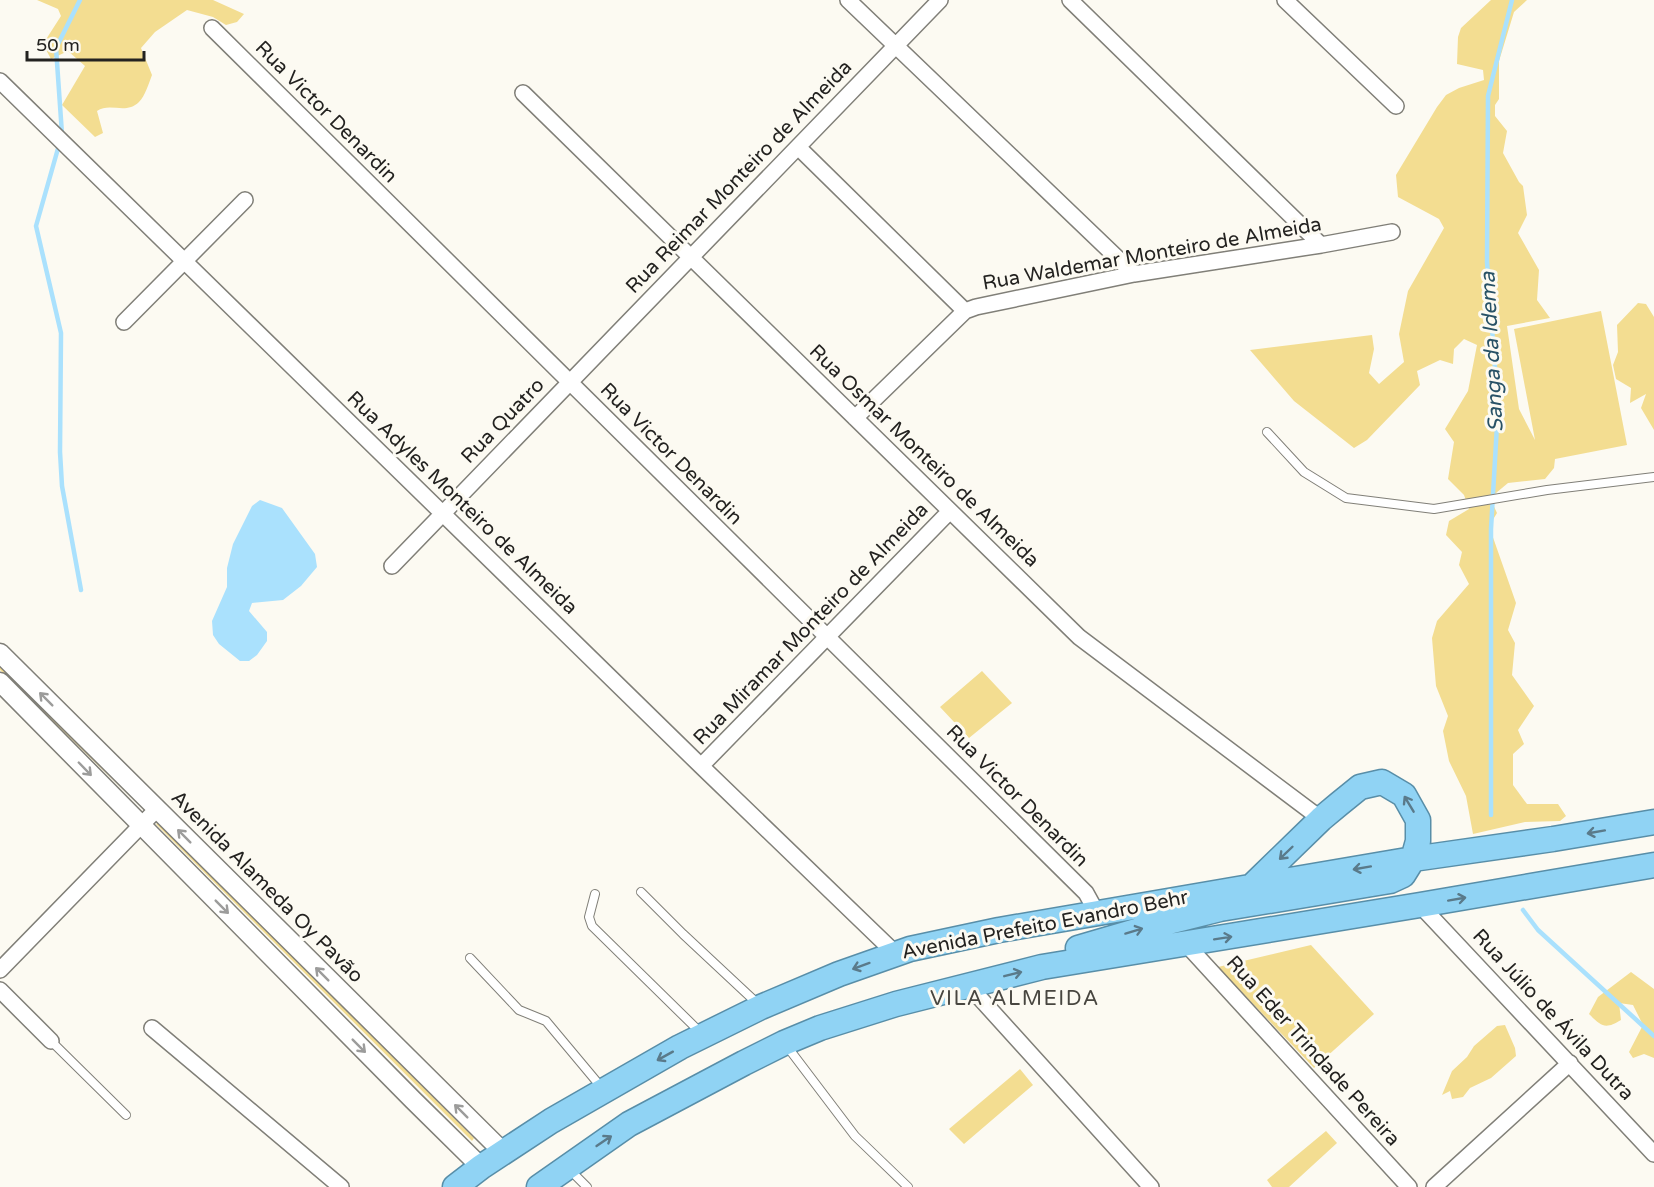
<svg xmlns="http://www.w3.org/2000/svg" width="1654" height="1187" viewBox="0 0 1654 1187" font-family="'Varela Round',sans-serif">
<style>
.green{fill:#f3dd91}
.water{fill:#aae1fd}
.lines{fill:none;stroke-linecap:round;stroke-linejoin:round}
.stream{stroke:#aae1fd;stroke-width:4.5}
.service-casing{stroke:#807f78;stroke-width:10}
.minor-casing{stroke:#807f78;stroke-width:18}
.tertiary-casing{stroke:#807f78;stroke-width:21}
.trunk-casing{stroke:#588ea8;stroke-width:27}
.service{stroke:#fff;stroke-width:8}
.minor{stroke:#fff;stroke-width:15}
.tertiary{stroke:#fff;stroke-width:18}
.trunk{stroke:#90d3f4;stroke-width:24}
.oneway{stroke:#9c9c9b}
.oneway2{stroke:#5a7a8a}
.labels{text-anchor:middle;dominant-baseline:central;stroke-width:6;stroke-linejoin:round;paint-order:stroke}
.street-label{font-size:20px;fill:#232220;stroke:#fcfaf2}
.water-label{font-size:21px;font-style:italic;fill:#285266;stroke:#fcfaf2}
.neighbourhood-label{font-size:21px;letter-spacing:1.5px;fill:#484640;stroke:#fcfaf2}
</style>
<rect width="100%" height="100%" fill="#fcfaf2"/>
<path class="green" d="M37,0H213L244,14L237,22L226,25L213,17L187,10L155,32L141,48L152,75C149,83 145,96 139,102C126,115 110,102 97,111L103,133L95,137L62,105L85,66L68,51L51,59L43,44L61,16L58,9Z
M1491,0H1527L1514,12L1499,61V99L1495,105V116L1507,131L1503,153L1519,182L1523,186L1527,215L1518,233L1539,270L1537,300L1550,318L1507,326L1519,409L1535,440L1514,329L1601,311L1627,445L1555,459L1554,468L1545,479L1508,483L1490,498L1497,513L1489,526L1516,603L1508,630L1515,643L1512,675L1534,706L1518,730L1524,744L1513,754V785L1527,804H1558L1566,816L1560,821L1525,822L1473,834L1466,796L1449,761L1443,731L1448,716L1436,686L1432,638L1437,621L1469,584L1459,565L1462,552L1446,535L1449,521L1469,509L1464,495L1448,479L1454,442L1445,429L1468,391L1477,345L1464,339L1454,349L1453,364L1440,360L1417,371L1420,385L1367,440L1354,448L1294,401L1250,350L1372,335L1374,349L1369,373L1379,384L1404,362L1399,334L1408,291L1444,228L1439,219L1398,197L1396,175L1437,107L1446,95L1459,88L1484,80L1483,70L1457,64L1458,37L1461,28Z
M1638,303L1646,304L1654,317V430L1641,408L1646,394L1630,403L1631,388L1616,379L1613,365L1618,352L1617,325Z
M0,664L142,802L139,805L0,670Z
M982,671L1012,703L969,738L940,707Z
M159,822L474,1138L472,1141L156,824Z
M1311,945L1374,1014L1314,1068L1218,967Z
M1631,972L1654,989V1058L1644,1054L1633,1058L1629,1052L1643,1025L1633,1005L1619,1003L1621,1020C1605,1030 1601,1026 1589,1014L1598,997Z
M1505,1025L1515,1048L1516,1056L1491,1078L1470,1088L1463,1097L1452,1099L1450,1091L1442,1095L1452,1071L1467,1057L1474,1046L1497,1026Z
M1020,1069L1033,1085L964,1144L949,1129Z
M1326,1131L1337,1143L1289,1187H1272L1267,1180Z"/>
<path class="water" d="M260,500L282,508L315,554L317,567L301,586L283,600L252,603L249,611L267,632V641L257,655L249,661H240L219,644L213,635L212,621L227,587V568L233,544L252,506Z"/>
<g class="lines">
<path class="stream" d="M62,134L56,48L80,0
M59,145L36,226L61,333L60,452L62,486L81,590
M1491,815V529L1498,408L1487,262L1488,96L1512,0
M1523,910L1538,930L1654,1036"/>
<defs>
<path id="service" d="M1267,432L1304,472L1346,498L1434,509L1547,490L1654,477
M641,892L683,934L759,1005
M595,894L589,917L592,926L702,1034
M470,958L519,1010L546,1021L602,1088
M51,1041L126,1115
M786,1045L855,1136L908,1187
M569,1169L587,1187"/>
<path id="minor" d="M848,0L1134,274
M1070,0L1321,245
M1285,0L1396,106
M212,28L1086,893L1097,913
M0,81L701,766L896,954
M523,93L1079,637L1321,819
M798,147L965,311
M124,322L245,200
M855,418L965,311L976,307L1134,274L1321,245L1392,232
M392,566L940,0
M701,766L950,511
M1420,905L1654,1154
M1186,944L1409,1187
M0,970L157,809
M969,986L1151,1187
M0,990L51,1041
M152,1028L341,1187
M1434,1187L1570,1063"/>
<path id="tertiary" d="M0,653L503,1152
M0,682L413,1100L481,1167"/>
<path id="trunk" d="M1078,948L1160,924L1220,909L1390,881L1403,875L1413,859L1418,841V820L1404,795L1382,782L1360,787L1339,804L1321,819L1251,887
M455,1187L481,1167L551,1121L680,1047L761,1007L839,974L910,949L999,930L1413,859L1553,839L1654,822
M539,1187L629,1124L744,1063L784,1043L820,1028L896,1004L1042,967L1420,905L1654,865"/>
</defs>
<use href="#service" class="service-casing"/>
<use href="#minor" class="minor-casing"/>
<use href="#tertiary" class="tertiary-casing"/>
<use href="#trunk" class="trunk-casing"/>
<use href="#service" class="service"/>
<use href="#minor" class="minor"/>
<use href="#tertiary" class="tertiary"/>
<use href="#trunk" class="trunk"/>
</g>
<defs><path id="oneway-shaft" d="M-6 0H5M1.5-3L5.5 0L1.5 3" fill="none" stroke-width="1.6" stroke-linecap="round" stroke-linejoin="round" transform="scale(1.5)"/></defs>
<g class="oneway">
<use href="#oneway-shaft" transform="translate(46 699) rotate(-135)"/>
<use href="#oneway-shaft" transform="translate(85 769) rotate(46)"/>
<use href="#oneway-shaft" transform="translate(184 836) rotate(-135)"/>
<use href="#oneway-shaft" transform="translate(222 907) rotate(45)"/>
<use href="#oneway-shaft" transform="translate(322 974) rotate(-135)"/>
<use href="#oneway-shaft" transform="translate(359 1046) rotate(45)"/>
<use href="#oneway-shaft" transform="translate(461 1111) rotate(-135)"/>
</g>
<g class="oneway2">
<use href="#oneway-shaft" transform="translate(1409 804) rotate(-121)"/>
<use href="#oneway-shaft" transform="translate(1596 832) rotate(170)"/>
<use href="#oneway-shaft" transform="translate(1286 853) rotate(136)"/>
<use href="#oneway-shaft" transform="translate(1362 868) rotate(170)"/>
<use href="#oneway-shaft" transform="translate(1457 899) rotate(-10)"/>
<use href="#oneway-shaft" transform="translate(1134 931) rotate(-17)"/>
<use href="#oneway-shaft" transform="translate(1223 938) rotate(-9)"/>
<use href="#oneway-shaft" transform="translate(861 966) rotate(160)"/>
<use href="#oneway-shaft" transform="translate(1013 974) rotate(-14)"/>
<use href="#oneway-shaft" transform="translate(665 1056) rotate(151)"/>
<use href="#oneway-shaft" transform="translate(604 1141) rotate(-34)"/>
</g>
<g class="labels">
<g class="street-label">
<text transform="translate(326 112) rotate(45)">Rua Victor Denardin</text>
<text transform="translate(739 177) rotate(-46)">Rua Reimar Monteiro de Almeida</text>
<text transform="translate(1152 254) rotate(-10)">Rua Waldemar Monteiro de Almeida</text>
<text transform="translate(503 421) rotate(-46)">Rua Quatro</text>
<text transform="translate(671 454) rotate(45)">Rua Victor Denardin</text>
<text transform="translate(924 456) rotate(44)">Rua Osmar Monteiro de Almeida</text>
<text transform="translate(462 503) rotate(44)">Rua Adyles Monteiro de Almeida</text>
<text transform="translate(811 624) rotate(-46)">Rua Miramar Monteiro de Almeida</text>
<text transform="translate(1017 796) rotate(45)">Rua Victor Denardin</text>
<text transform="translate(267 887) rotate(45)">Avenida Alameda Oy Pavão</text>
<text transform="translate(1045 925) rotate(-11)">Avenida Prefeito Evandro Behr</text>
<text transform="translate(1553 1015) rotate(47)">Rua Júlio de Ávila Dutra</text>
<text transform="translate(1313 1051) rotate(48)">Rua Eder Trindade Pereira</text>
</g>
<g class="water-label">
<text transform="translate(1492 352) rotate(-93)">Sanga da Idema</text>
</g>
<g class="neighbourhood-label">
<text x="1015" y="998">VILA ALMEIDA</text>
</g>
</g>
<path d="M27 51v9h117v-9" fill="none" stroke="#232220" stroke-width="3"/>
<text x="36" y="51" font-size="18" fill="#232220" stroke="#fcfaf2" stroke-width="4.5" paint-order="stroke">50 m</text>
</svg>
